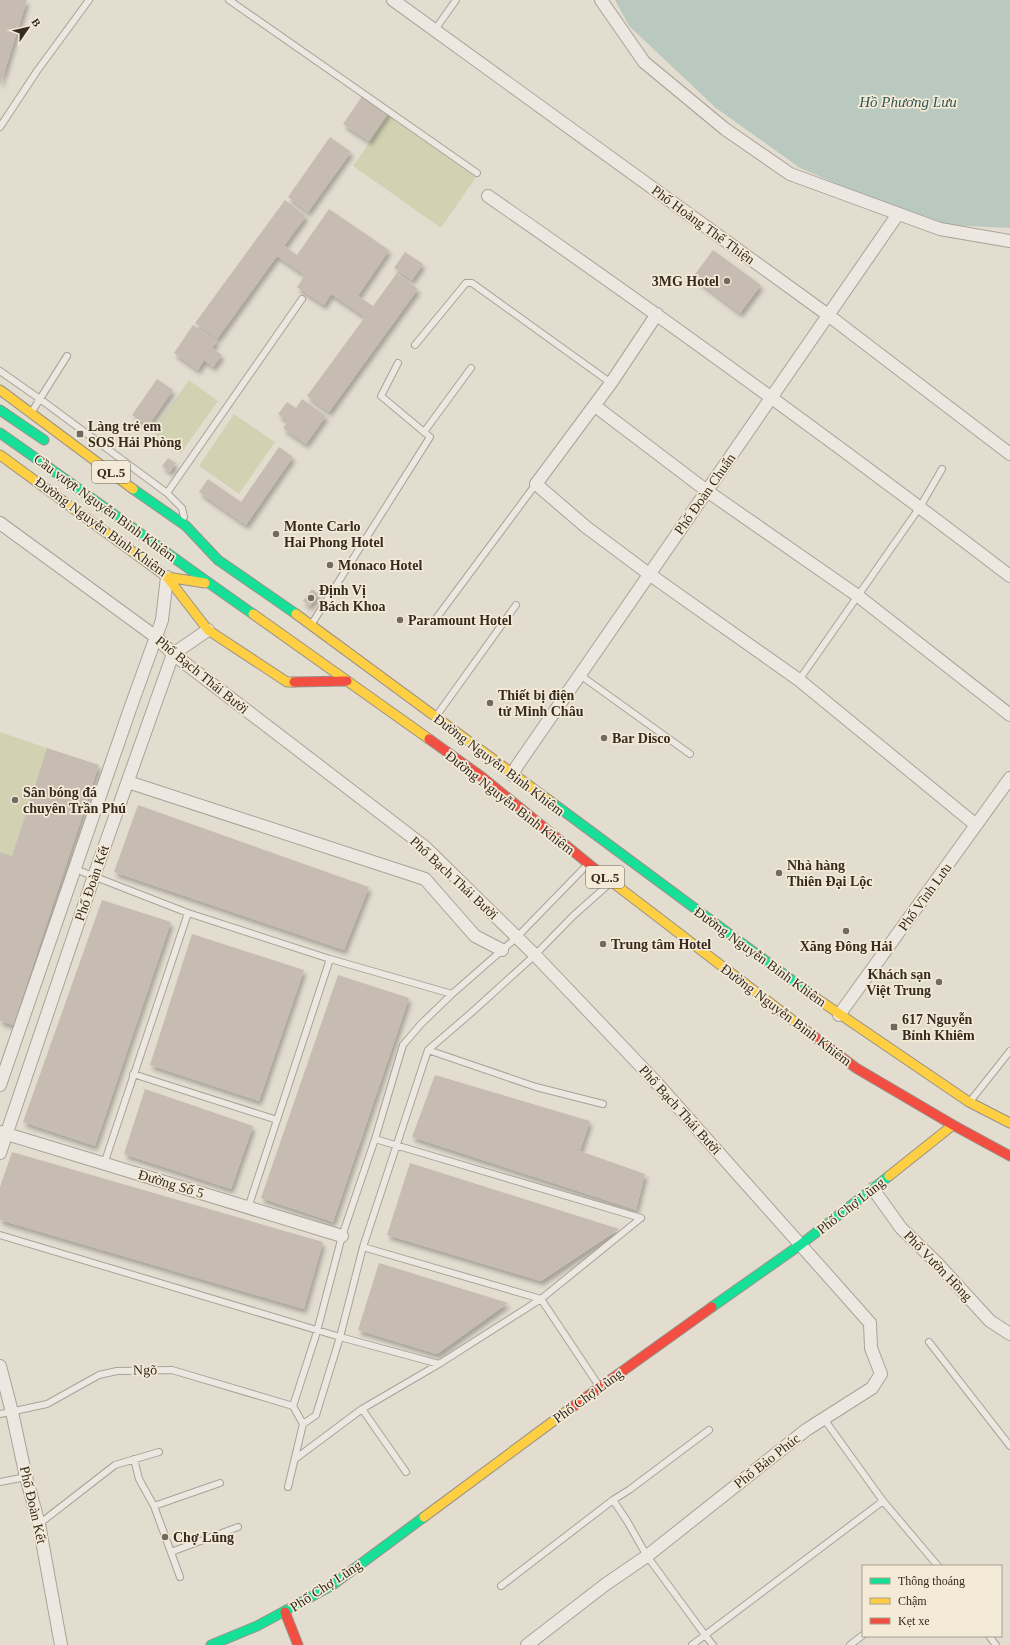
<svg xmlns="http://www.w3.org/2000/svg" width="1010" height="1645" viewBox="0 0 1010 1645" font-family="'Times New Roman',serif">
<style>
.green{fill:#d2d2b3}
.water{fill:#bac9bf}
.building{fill:#c7bcb1;filter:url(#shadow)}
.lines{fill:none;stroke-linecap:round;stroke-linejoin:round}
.lane-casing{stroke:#a9a298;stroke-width:8}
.street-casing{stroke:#a9a298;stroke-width:14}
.fast-casing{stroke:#989288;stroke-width:11}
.slow-casing{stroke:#989288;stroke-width:11}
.jam-casing{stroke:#989288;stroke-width:11}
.lane{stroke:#ece8e1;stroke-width:6}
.street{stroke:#ece8e1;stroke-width:12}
.fast{stroke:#16e098;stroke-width:9}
.slow{stroke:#ffcf43;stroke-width:9}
.jam{stroke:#f24e42;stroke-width:9}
.poi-dot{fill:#73695e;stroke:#f3ead7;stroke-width:1.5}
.labels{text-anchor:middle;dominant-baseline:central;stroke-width:3.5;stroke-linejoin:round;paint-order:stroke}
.shield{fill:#f3ead7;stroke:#6f6458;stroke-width:1}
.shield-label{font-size:13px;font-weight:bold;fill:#372b21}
.street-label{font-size:14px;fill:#372b21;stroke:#f3ead7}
.poi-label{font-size:14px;font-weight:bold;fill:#372b21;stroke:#f3ead7;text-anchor:start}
.water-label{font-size:15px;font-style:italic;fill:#315652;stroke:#f3ead7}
</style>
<defs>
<filter id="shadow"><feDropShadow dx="2.5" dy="4.5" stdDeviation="2" flood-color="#0004"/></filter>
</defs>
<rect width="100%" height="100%" fill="#e3ddd0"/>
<path class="green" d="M388,116L476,177L441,228L353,166Z
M189,380L218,401L181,453L152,432Z
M234,414L275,442L239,494L199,466Z
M0,732L47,748L12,856L0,852Z"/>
<path class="water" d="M615,0H1010V228L947,225L860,194L800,168L716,108L629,26Z"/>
<path class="building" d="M0,0H27L0,86Z
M365,92L390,110L369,141L343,124Z
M330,137L351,152L308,212L288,197Z
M285,200L306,216L284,246L297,255L329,209L389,250L358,296L373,306L397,273L418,289L329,412L307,396L365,317L331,294L324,305L297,287L305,275L277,256L217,339L195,323Z
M713,250L761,285L740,313L693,277Z
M405,252L423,264L412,280L394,268Z
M193,325L217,341L212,348L222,355L213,367L204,360L198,370L174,353Z
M157,379L173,390L148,426L132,415Z
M302,399L326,416L306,444L283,428L288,421L278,414L287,402L296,408Z
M279,447L293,457L246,525L199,492L208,479L241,502Z
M168,458L176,463L170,472L162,466Z
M312,589L319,594L310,606L303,601Z
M47,748L99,765L13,1025L0,1021V852L12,856Z
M138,805L369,887L344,950L114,872Z
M102,900L171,922L95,1146L23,1122Z
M192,934L304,970L259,1101L150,1065Z
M338,975L409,998L333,1222L261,1198Z
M435,1075L590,1121L580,1151L645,1174L636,1210L412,1137Z
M145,1089L253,1126L231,1189L124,1154Z
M12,1152L323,1242L304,1309L0,1220V1187Z
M410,1163L619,1229L541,1281L387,1235Z
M379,1263L508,1303L437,1354L358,1330Z"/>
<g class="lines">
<defs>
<path id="lane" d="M229,0L477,173
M434,31L456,0
M0,127L37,71L89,0
M415,345L466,283H472L611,383
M0,371L40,399L167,493L182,508L184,517
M33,410L67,356
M424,432L471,368
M167,493L302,299
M435,620L536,484
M313,622L430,437L381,396L398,363
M580,675L690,754
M799,680L920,507L942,469
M437,715L516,605
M75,869L188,913L330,959L452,994
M428,1050L536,1087L603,1104
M133,1074L277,1120
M972,1099L1010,1051
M375,1139L641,1218
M104,1164L188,913
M248,1208L330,959
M0,1235L340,1337L439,1364
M363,1247L541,1299L599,1386
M929,1342L1010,1446
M362,1409L406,1472
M0,1414L47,1404L99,1375L117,1371L172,1370L293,1406
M824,1419L883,1501L938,1566
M303,1424L293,1406L316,1335L342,1236L375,1139L403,1045L421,1024L452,994L517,937L586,866
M134,1459L139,1479L154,1506L180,1577
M295,1459L362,1409L439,1364L541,1299L641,1218
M0,1482L26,1477
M288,1487L303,1424L316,1415L340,1337L363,1247L428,1050L471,1013L535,955L573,916L609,884
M613,1500L629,1490L709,1430
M154,1506L220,1483
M39,1524L115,1465L159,1452
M171,1552L238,1527
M501,1586L613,1500L627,1521L647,1556L705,1635L713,1645
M989,1636L996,1645
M692,1645L883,1501
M850,1645L863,1635"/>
<path id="street" d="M393,0L828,315L1010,454
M601,0L644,62L725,129L790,174L940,229L1010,241
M488,196C665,319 839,445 1010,576
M657,314L611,383L536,484L586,527L649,574L799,680L976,825
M595,406L707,491L858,596L1010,715
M0,523L156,637L173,654L425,847L535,955L654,1080L870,1323L871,1348L881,1374L872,1388L806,1430L647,1556L606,1584L527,1645
M512,775L517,766L898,214
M128,782L425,879L475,936L502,950
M839,1015L1010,778
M0,1085L130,709L162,620L167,577
M0,1132L342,1236
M0,1153L94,876L173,654L208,630
M873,1189L901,1228L937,1263L990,1321L1010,1334
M0,1366L12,1412L26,1477L39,1524L61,1645"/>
<path id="fast" d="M0,410L44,440
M0,433C85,492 168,555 253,614
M133,489L186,526L218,560L296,614
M550,801L816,998
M712,1307L800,1245L889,1176
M211,1645L257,1626L331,1586L424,1517"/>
<path id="slow" d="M0,390L133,489
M0,455L167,577L205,583
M167,577L208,630L287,682H294
M253,614L429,739
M296,614L550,801
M595,869L812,1035
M816,998L969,1102L1010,1123
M889,1176L953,1125
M424,1517L571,1408"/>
<path id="jam" d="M294,682L347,681
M429,739L482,777L595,869
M812,1035L856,1068L953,1125L1010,1156
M571,1408L712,1307
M285,1612L298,1645"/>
</defs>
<use href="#lane" class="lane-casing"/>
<use href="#street" class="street-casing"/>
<use href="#fast" class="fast-casing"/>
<use href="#slow" class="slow-casing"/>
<use href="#jam" class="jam-casing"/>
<use href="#lane" class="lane"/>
<use href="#street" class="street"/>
<use href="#fast" class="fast"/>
<use href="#slow" class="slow"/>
<use href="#jam" class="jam"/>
</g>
<g class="poi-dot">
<circle cx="727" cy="281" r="4"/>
<rect x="76" y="430" width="8" height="8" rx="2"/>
<circle cx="276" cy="534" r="4"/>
<circle cx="330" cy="565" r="4"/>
<circle cx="311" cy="598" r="4"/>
<circle cx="400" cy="620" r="4"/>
<circle cx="490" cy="703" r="4"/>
<circle cx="604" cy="738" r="4"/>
<circle cx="15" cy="800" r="4"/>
<circle cx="779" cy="873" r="4"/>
<circle cx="846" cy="931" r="4"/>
<circle cx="603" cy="944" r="4"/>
<circle cx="939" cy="982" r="4"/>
<rect x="890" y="1023" width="8" height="8" rx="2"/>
<circle cx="165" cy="1537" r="4"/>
</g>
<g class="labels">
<g class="shield">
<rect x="92" y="461" width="38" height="22" rx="3"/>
<rect x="586" y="866" width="38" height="22" rx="3"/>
</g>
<g class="shield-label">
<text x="111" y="472">QL.5</text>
<text x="605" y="877">QL.5</text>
</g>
<g class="street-label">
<text transform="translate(703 225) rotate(36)">Phố Hoàng Thế Thiện</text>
<text transform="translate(705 494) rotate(-55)">Phố Đoàn Chuẩn</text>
<text transform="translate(105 508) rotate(36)">Cầu vượt Nguyễn Bỉnh Khiêm</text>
<text transform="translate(101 527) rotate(36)">Đường Nguyễn Bỉnh Khiêm</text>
<text transform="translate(202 675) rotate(39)">Phố Bạch Thái Bưởi</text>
<text transform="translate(499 765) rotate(37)">Đường Nguyễn Bỉnh Khiêm</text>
<text transform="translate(510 803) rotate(38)">Đường Nguyễn Bình Khiêm</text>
<text transform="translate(454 878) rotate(43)">Phố Bạch Thái Bưởi</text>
<text transform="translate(92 883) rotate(-71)">Phố Đoàn Kết</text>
<text transform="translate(925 897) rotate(-54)">Phố Vĩnh Lưu</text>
<text transform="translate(760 957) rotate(36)">Đường Nguyễn Bỉnh Khiêm</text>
<text transform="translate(786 1015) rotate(37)">Đường Nguyễn Bình Khiêm</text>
<text transform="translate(680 1110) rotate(48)">Phố Bạch Thái Bưởi</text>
<text transform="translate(171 1184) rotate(17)">Đường Số 5</text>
<text transform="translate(851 1206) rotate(-38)">Phố Chợ Lũng</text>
<text transform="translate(938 1266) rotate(46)">Phố Vườn Hồng</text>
<text transform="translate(145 1370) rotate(-1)">Ngõ</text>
<text transform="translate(588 1396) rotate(-36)">Phố Chợ Lũng</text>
<text transform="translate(767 1461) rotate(-38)">Phố Bảo Phúc</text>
<text transform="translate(33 1505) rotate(77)">Phố Đoàn Kết</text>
<text transform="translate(326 1586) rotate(-33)">Phố Chợ Lũng</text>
</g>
<g class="poi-label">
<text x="719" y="281" text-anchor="end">3MG Hotel</text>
<text x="88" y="426">Làng trẻ em<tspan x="88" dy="16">SOS Hải Phòng</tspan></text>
<text x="284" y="526">Monte Carlo<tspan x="284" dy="16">Hai Phong Hotel</tspan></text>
<text x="338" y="565">Monaco Hotel</text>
<text x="319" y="590">Định Vị<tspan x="319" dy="16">Bách Khoa</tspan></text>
<text x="408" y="620">Paramount Hotel</text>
<text x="498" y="695">Thiết bị điện<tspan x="498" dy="16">tử Minh Châu</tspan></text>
<text x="612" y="738">Bar Disco</text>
<text x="23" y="792">Sân bóng đá<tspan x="23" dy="16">chuyên Trần Phú</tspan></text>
<text x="787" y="865">Nhà hàng<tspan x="787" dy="16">Thiên Đại Lộc</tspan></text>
<text x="611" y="944">Trung tâm Hotel</text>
<text x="846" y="946" text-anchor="middle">Xăng Đông Hải</text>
<text x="931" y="974" text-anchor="end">Khách sạn<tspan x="931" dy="16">Việt Trung</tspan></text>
<text x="902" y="1019">617 Nguyễn<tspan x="902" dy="16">Bỉnh Khiêm</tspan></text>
<text x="173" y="1537">Chợ Lũng</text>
</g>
<g class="water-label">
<text x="908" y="102">Hồ Phương Lưu</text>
</g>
</g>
<rect x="862" y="1565" width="140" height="72" fill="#f3ead7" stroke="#a89e8e"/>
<rect x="870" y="1578" width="20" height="6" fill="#16e098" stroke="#a89e8e"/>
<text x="898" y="1585" font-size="12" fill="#372b21">Thông thoáng</text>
<rect x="870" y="1598" width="20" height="6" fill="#ffcf43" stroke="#a89e8e"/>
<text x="898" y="1605" font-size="12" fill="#372b21">Chậm</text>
<rect x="870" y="1618" width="20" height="6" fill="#f24e42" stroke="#a89e8e"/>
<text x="898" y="1625" font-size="12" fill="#372b21">Kẹt xe</text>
<g transform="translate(28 28) rotate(56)" stroke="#f3ead7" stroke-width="3" paint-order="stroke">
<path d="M0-3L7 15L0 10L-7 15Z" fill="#372b21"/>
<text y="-6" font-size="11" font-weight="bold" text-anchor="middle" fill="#372b21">B</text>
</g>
</svg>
